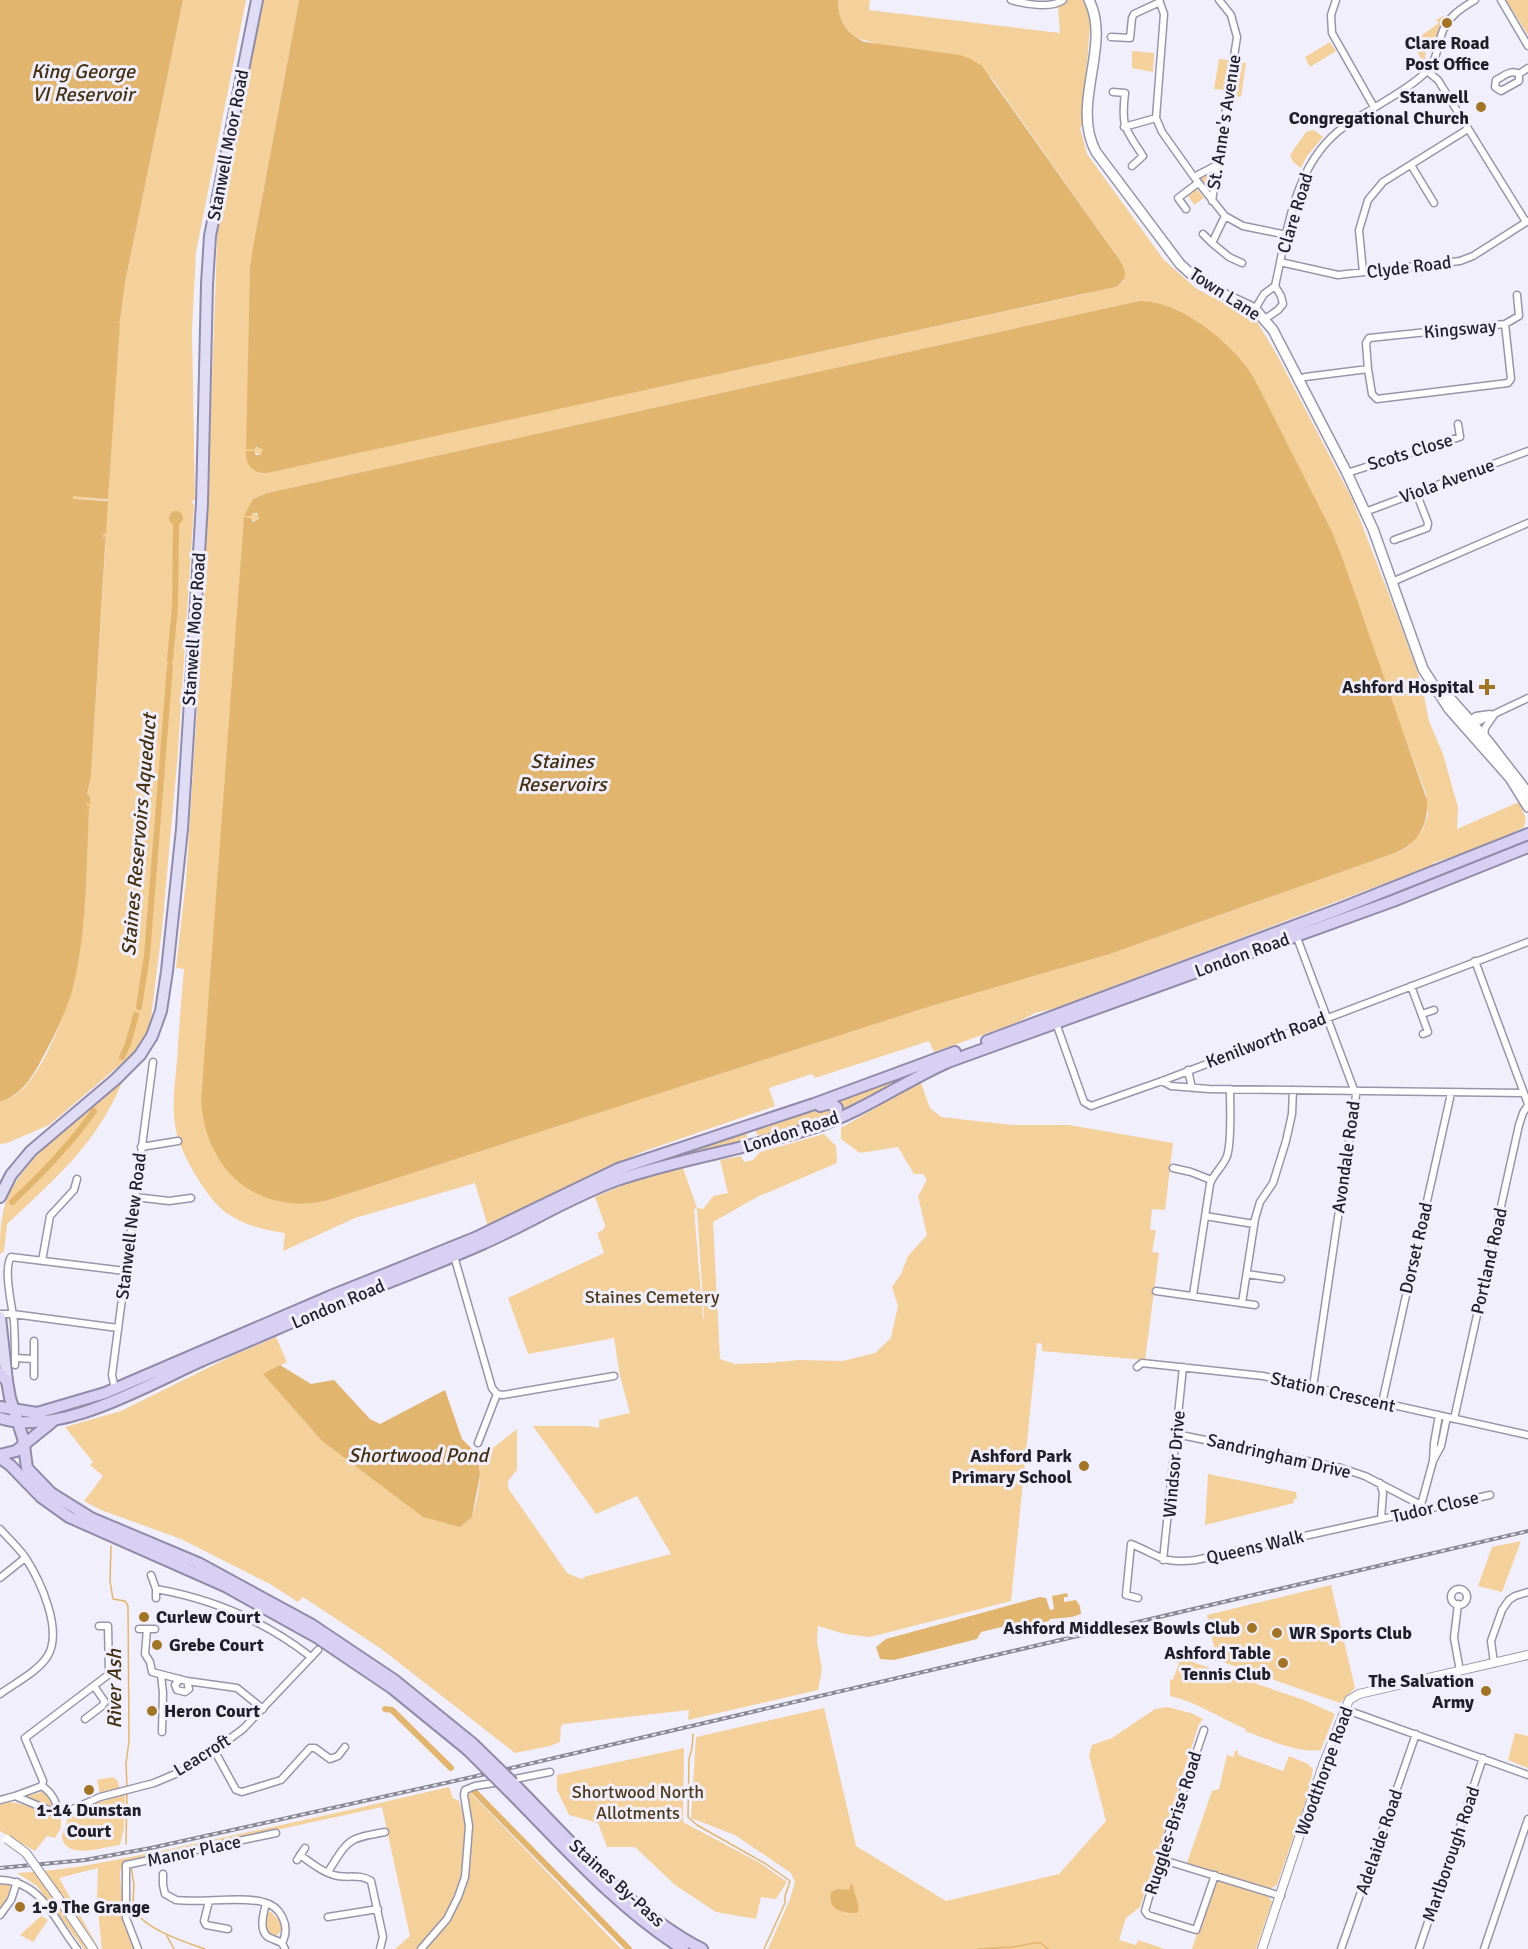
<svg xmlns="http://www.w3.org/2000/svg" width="1528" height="1949" viewBox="0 0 1528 1949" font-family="Signika,sans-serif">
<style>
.green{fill:#f4d09b;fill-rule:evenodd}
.water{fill:#e2b56f}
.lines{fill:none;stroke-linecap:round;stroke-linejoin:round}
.stream{stroke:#e2b56f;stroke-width:1.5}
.canal{stroke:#e2b56f;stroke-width:6}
.minor-casing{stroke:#9895a9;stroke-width:9}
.tertiary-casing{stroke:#9895a9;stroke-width:10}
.secondary-casing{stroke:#9895a9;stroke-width:12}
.primary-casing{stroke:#908ba9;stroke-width:14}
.trunk-casing{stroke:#908ba9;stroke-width:14}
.minor{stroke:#fff;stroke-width:6}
.tertiary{stroke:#fff;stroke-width:8}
.secondary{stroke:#fff;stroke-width:9}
.primary{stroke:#e1dcf5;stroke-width:10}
.trunk{stroke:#d7d0f2;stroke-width:10}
.rail-casing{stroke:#8a8893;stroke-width:4}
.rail{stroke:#f1effc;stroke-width:1.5;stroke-dasharray:4.5;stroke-linecap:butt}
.tertiary-bridge-casing{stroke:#9895a9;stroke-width:10;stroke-linecap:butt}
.trunk-bridge-casing{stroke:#908ba9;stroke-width:14;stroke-linecap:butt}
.tertiary-bridge{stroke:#fff;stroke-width:8}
.trunk-bridge{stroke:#d7d0f2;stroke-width:10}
.poi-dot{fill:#a17426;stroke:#f1effc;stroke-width:2}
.labels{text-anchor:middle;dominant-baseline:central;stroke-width:6;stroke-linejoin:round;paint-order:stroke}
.poi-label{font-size:18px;font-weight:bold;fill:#201f27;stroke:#f1effc;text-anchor:end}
.street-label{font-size:18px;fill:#201f27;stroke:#f1effc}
.park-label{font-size:18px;fill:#4d391b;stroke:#f1effc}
.water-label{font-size:20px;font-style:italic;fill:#443112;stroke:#f1effc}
</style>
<rect width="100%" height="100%" fill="#f1effc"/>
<path class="green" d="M183,0H246L196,252L192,330L195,499L192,501L194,506L178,752L162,929L149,1034L134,1053L49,1125L7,1143L0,1144V1102C11,1098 20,1093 27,1084C51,1057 71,997 78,962L89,811H86L87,803L90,804V797L87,795L91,777L106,537L103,538L104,533L108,500L73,499V495L108,499L118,321H120L125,283Z
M263,0H299L254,241V449L260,447L263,449L260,455L254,452L260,474L1085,294L1120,284L1124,281V268L1121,262L991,77L857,38C843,29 838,17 838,0H870L869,10L1060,33L1058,7L1068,0H1084L1091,13L1082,125L1080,128L1087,154L1164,260L1197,289L1256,320L1277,355L1352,499L1401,626L1422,685L1429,721L1443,754L1452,786L1458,807L1457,829L1519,802L1526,819L1524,827C1495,842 1464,853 1433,863V865L1056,1008L1035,1013L1016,1023L934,1052L929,1041L815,1078L812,1074L769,1088L775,1106L642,1152L568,1186V1188C541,1200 512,1210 488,1227L475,1183L355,1218L283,1251L285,1233C264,1230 243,1225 225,1212C205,1196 178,1150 175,1125C172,1104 175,1082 177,1061C179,1030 181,1000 184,969L176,968L186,880L204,603L218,215ZM1139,301C1177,299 1236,346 1254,378L1401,726L1426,794L1428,815L1423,829L1410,845L1401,851L1110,954L928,1007L329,1200C303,1206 280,1203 256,1193L251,519L257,522L259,516L253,513L250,516L253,499L267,493Z
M1506,0H1528V35Z
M1443,16L1445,17V21L1432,46L1427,45L1425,57L1428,61L1427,66L1424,65L1415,47V37L1419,34L1422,35L1439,23L1436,20Z
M1330,42L1336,51L1310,67L1305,57Z
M1132,51L1154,53L1153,72L1132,68Z
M1219,59L1229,60L1224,90L1214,89Z
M1238,62L1246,63L1241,97L1232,96Z
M1314,130L1323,137L1307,156L1301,168L1293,162L1290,155L1306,132Z
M1213,171L1210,194L1199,178Z
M1196,188L1204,198L1194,205L1187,194Z
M945,1061L841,1114L842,1107L836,1100Z
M123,1080C97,1144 56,1178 7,1224L4,1251L0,1254C0,1240 0,1226 3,1212C16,1158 84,1116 123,1080Z
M918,1083H921L930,1108L941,1117L1012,1125H1069L1173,1143L1165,1210L1152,1209L1150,1230H1156L1152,1252L1159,1253L1145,1360L1042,1351V1344L1037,1343L1011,1601L870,1637L845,1634L818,1626L817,1642L822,1669L818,1690L688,1720L689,1710L564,1724L561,1726L560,1742L550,1746L515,1753L380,1648L303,1597L298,1602L270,1584L181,1539L101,1510L84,1501L103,1476L90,1465L93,1462L65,1427L121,1411L236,1354L276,1337L287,1362L264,1374L322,1441L472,1517C477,1502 486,1465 474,1452L494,1447L517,1429V1470L508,1481V1488L567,1573L581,1579L587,1576L671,1554L637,1496L596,1514L533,1426H589L599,1428V1420L630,1413L620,1376L614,1338L528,1354L508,1298L604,1253L597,1233L603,1230L605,1225L595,1197L640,1178L683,1168L697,1208L703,1209L713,1196L728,1193L720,1160L741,1156L744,1162L753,1160L760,1152L824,1134L836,1146L837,1163L757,1197L713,1222L720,1359L735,1364L768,1363L799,1360L843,1361L875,1353L891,1338L898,1306L892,1287L901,1274L908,1256L927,1235L918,1196L927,1180L923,1174H914L898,1147L860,1153L841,1139V1128ZM694,1209H697L704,1319L703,1318Z
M825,1107L833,1108L834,1117L761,1138L756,1133V1128Z
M746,1131L747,1138L751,1144L614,1175Z
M1208,1474L1296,1492L1297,1498L1293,1500L1294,1503L1205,1525Z
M1521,1541L1502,1592L1478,1586L1492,1547Z
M1331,1585L1355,1688L1340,1703L1211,1658L1215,1651L1207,1615Z
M1175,1656L1304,1700L1335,1714L1321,1750C1296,1753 1268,1739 1245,1731L1246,1729C1219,1718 1198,1702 1170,1696V1679L1173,1680L1179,1663L1174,1661Z
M1167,1707L1191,1713L1203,1719L1199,1724L1140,1907L1126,1918L1119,1940L1136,1945L1138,1940L1165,1949H768L790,1899L795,1882L791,1873L735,1835L691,1818L696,1737L824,1708L856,1846L946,1901L1059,1874L1106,1821L1089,1755L1092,1745L1112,1738L1155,1709Z
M1515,1733L1528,1736V1768L1508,1760Z
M684,1748L683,1822L760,1863L787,1882L776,1899L761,1897L756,1919L716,1912L675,1885L635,1847H607L598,1823L569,1815L557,1790V1775Z
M1236,1750L1238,1751V1755L1283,1771L1289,1756L1308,1764L1313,1769L1309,1791L1277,1885L1269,1889L1187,1863L1212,1791L1219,1789L1227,1755L1233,1757Z
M113,1777L118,1781L119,1788L117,1790L100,1794L97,1780Z
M449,1787L453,1798L459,1801L467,1828V1848L472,1849V1823L467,1799L469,1791L621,1949H395L410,1936L382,1807L132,1861L123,1865L120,1872L124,1926L136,1949H102L97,1902L98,1868L59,1878L99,1949H84L37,1886L17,1873C69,1871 119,1859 170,1849C263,1829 356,1809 449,1787Z
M42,1792L49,1794L56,1810L25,1799L24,1797Z
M125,1794L124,1828L120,1845C106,1846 67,1861 62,1838C61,1835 68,1823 68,1815L82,1808Z
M10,1802C28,1804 44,1814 61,1818V1828L55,1838L47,1836L35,1851L0,1831V1803Z
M1215,1880L1268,1896L1272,1902L1256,1949H1192Z
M0,1884L11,1885L6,1900L0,1908Z
M270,1911L282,1923V1930L275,1937L266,1933L265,1922L268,1912Z
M41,1916L48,1920L33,1942L20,1935Z"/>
<path class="water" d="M0,0H183L125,283L120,321L118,322L120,323L108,499L73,496V499L108,501L106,535L104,533L103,538L106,536L105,548L91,777L87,794L90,797V805L87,803V806H90L89,810H86L89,811C86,869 87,943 70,998C63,1017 55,1035 45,1053C34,1074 24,1094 0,1102Z
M299,0H838C838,20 846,34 865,42L960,55L971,59L982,66L1121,262C1127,273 1127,281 1115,287L267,473C253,474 245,465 246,451H254L256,455H260L263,449L256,447L254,450L246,449L250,268L254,241Z
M1139,301C1178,299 1236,345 1254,378L1332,532L1342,557L1427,800C1429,824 1418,844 1395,853L1110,954L928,1007L329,1200C258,1217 206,1171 201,1101L244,517L251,518L253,522L259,519L257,513H253L251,516H244L253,499L267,493Z
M169 518a7 7 0 1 1 14 0a7 7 0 1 1-14 0Z
M280,1365L311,1384L334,1380L370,1419L380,1424L445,1390L462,1439L478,1455L480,1475L472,1517L460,1527L423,1517L322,1441L263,1374Z
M1067,1593L1068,1597H1064V1602L1076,1600L1080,1606L1081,1614L1072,1617L1050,1619L1049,1621L1032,1625L1022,1622L981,1632L977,1639L894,1660L880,1659L876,1647L886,1639L1040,1597L1046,1598L1050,1610L1054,1609L1052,1596Z
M851,1884L853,1885C853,1895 862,1904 857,1913C842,1913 827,1910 831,1892L837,1889L849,1890Z"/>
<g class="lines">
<path class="stream" d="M111,1546L110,1581L113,1599L125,1601L128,1606L129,1741L126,1764L127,1788
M693,1734L692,1748L689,1759L688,1817L697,1825L766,1864L790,1881L785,1896V1903L764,1949
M126,1844L127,1792
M131,1866C132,1873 133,1879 134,1885C134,1892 132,1902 134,1908C141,1928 187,1943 205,1949
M167,1936L174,1949
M978,1949L1013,1947L1034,1943H1041L1048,1949"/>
<path class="canal" d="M170,660L175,606L176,525
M139,1007L147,955L170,666
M122,1057L128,1044L136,1015
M12,1202C42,1174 70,1145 94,1111
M385,1709L392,1710L451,1768
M473,1790L629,1949"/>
<defs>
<path id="minor" d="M1011,0C1025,4 1051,9 1063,0
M1159,0L1164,14L1156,118L1162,132L1194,177L1225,216L1243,226L1287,235
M1336,0L1331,15L1332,33L1374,107
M1501,0L1528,46
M1111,37L1130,38L1132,18L1134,14L1160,2
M1427,71L1438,80L1526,222
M1519,74V81L1501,91L1495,87L1496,80C1504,76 1511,69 1519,74L1528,68
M1113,92L1125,93C1121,128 1125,128 1143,156L1132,166
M1124,127L1156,118
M1411,165L1434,203
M1194,177L1217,165
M1212,201L1237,37L1231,15L1219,0
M1186,209L1178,198L1198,183
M1225,216L1212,243L1229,257L1242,263
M1203,234L1212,243
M1280,262L1338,275L1460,261L1473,256L1528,221
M1363,272L1359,230L1368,200L1383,182L1468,129
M1255,309L1264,294L1275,286C1288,229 1294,162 1345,126C1369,109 1404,93 1425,73C1436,62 1437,50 1441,36C1446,18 1460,9 1475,0
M1265,319L1278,310L1283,304L1281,296L1275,286
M1505,324L1519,316L1517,295
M1299,379L1305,377L1368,369L1372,394L1377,399L1508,383L1511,379L1505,324L1369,338L1366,343L1368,369
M1347,473L1460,437L1458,424
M1365,512L1528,451
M1394,540L1427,528L1428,523L1416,492
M1392,582L1528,523
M1467,722L1476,716L1490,714
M1471,725L1528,698
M1484,737L1485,728L1494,715
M1296,935L1356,1095L1313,1387
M1475,961L1528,1104
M1411,986L1428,1032L1423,1034
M1422,1014L1434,1010
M1056,1023L1084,1102L1091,1106L1162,1081L1528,942
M1188,1070L1192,1088
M1162,1081L1171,1086L1209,1089L1523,1093
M141,1147L178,1141
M1173,1168L1191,1172L1211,1180
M135,1197L169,1201L191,1198
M1205,1216L1254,1224
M454,1256L492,1388L497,1394L478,1443
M42,1261L50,1216L74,1190L77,1179
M1247,1274L1281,1279
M1156,1291L1255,1305
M1193,1295L1210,1184C1213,1174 1223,1167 1227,1156C1232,1141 1230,1106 1230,1089
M1242,1303L1255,1219L1260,1202L1273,1183L1286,1141L1292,1114L1293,1090
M0,1314H13L118,1328
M15,1358L34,1359V1341
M34,1359V1376
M15,1365C15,1351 15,1336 14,1322C12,1306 3,1269 11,1257L125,1271
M1137,1367L1142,1363L1263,1376L1528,1435
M115,1389L112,1375L153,1062
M497,1394L503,1395L614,1376
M1382,1403L1450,1098V1093
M1439,1415L1434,1443L1433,1461L1441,1446L1447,1417
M1454,1419L1519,1125L1523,1113L1528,1105
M1176,1434L1341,1468L1365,1476L1421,1505L1422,1511
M1380,1483L1383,1493L1381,1519
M1421,1505L1433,1461
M0,1529C8,1538 18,1547 25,1557C40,1580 64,1631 47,1657C37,1672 15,1683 0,1694
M1163,1560L1183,1367
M151,1575L156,1589V1598
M0,1578L25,1558
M156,1589C213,1599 266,1622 311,1657
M1451 1597a8 8 0 1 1 16 0a8 8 0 1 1-16 0Z
M1138,1598L1126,1595L1131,1544C1161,1556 1161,1564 1196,1560L1490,1495
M1458,1604L1454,1638L1460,1671
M139,1629H155
M147,1629L145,1654L150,1662L152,1672L187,1681L237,1688L263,1709
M1494,1663L1491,1641L1502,1610L1509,1600L1515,1596L1528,1592
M161,1675L163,1693L162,1732
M180,1679L175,1685L177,1690L185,1692L189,1689L187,1681
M1344,1709L1528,1775
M85,1719L102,1706L105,1702L94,1686
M1204,1730L1160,1859L1145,1911L1148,1915L1196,1930L1215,1875
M214,1750L236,1790L242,1792L281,1780L310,1748H315L330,1759L338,1756L345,1747
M510,1780L550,1772
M42,1786L43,1781L25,1738L108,1675L109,1671L108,1626H99
M15,1796L42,1786C52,1793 57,1801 58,1814
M0,1800L15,1796L58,1814L66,1812L100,1797L154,1783L180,1772L209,1754L243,1729L318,1650
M300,1855C311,1863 325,1874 338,1876C350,1878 361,1874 371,1881L383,1937L380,1949
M1160,1859L1281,1896
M297,1860L305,1848
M328,1872C349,1839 346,1839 385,1832
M163,1874V1885L165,1894L176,1900C202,1903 239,1896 263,1902C281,1906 291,1926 282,1943L285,1949
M0,1880C42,1881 54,1920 77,1949
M209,1901L204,1921L206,1925L228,1929
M266,1903C264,1912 258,1930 268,1937C272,1939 278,1941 282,1943
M0,1915L11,1900L17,1882
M328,1917L378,1909
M138,1949L126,1918V1865L276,1833
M421,1949L447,1919L458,1897L465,1877L469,1826L464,1795L465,1790L475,1786L500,1782
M1341,1949L1416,1734
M1419,1949L1483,1758
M1484,1949L1528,1819"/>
<path id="tertiary" d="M57,1896L93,1949
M1262,1949L1323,1765L1349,1700L1359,1694L1528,1655"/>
<path id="secondary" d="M1089,0C1112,46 1070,104 1096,152L1180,264L1191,274L1215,290L1255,309L1273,330L1347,473L1373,529L1423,669L1449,709L1510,778L1528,807
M1441,688L1487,740L1528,793"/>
<path id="primary" d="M0,1197L11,1175L31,1151L116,1079L140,1055L152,1036L161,1011L167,971L182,829L191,685L202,503L207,284L210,236L257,0
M0,1317L7,1381"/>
<path id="trunk" d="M987,1041L1337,910L1528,834
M820,1106C827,1104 832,1102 837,1108L836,1119
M0,1374L7,1381L10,1398L23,1438L27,1468L51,1493L91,1518L198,1563L312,1625L394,1680L473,1744
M0,1407L37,1413L105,1393L331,1296L475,1238L618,1169L814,1104L955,1052
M0,1418C59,1438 149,1384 203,1360C252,1340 300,1318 349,1298C394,1280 439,1263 482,1244C528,1224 570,1197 617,1180C681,1158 749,1149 815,1127C862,1112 903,1082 948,1062L1393,901L1528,847
M0,1455L16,1451L52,1422
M0,1458L10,1465L41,1497L69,1517L225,1586L318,1638L392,1688L468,1750
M513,1783C570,1840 631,1913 702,1949
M508,1790C563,1845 616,1907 683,1949"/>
</defs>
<use href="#minor" class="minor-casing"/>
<use href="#tertiary" class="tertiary-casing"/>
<use href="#secondary" class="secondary-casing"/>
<use href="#primary" class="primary-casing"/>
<use href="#trunk" class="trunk-casing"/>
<use href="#minor" class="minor"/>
<use href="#tertiary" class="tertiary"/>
<use href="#secondary" class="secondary"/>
<use href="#primary" class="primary"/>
<use href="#trunk" class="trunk"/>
<defs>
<path id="rail" d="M0,1868L85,1860L151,1848L477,1776L1528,1531"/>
</defs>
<use href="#rail" class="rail-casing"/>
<use href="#rail" class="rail"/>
<defs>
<path id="tertiary-bridge" d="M7,1839L26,1853L57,1896"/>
<path id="trunk-bridge" d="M473,1744L513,1783
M468,1750L508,1790"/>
</defs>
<use href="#tertiary-bridge" class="tertiary-bridge-casing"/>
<use href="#trunk-bridge" class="trunk-bridge-casing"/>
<use href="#tertiary-bridge" class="tertiary-bridge"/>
<use href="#trunk-bridge" class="trunk-bridge"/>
</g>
<g class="poi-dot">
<circle cx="1447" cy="23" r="6"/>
<circle cx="1481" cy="107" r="6"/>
<path d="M1484 678h6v6h6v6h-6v6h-6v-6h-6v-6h6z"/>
<circle cx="1084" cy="1466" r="6"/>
<circle cx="144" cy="1617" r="6"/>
<circle cx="1252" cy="1628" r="6"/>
<circle cx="1277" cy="1633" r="6"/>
<circle cx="157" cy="1645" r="6"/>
<circle cx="1283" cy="1663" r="6"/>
<circle cx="1486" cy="1691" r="6"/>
<circle cx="152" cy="1711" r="6"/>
<circle cx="89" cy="1790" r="6"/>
<circle cx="20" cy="1907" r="6"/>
</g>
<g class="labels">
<g class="poi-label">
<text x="1447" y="43" text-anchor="middle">Clare Road<tspan x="1447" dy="21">Post Office</tspan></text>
<text x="1469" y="97">Stanwell<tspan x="1469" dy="21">Congregational Church</tspan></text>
<text x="1474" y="687">Ashford Hospital</text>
<text x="1072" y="1456">Ashford Park<tspan x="1072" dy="21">Primary School</tspan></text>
<text x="156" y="1617" text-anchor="start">Curlew Court</text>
<text x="1240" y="1628">Ashford Middlesex Bowls Club</text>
<text x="1289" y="1633" text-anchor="start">WR Sports Club</text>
<text x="169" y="1645" text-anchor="start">Grebe Court</text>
<text x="1271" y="1653">Ashford Table<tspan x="1271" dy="21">Tennis Club</tspan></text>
<text x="1474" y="1681">The Salvation<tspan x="1474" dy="21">Army</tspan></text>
<text x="164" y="1711" text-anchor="start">Heron Court</text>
<text x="89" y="1810" text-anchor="middle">1-14 Dunstan<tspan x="89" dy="21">Court</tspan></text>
<text x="32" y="1907" text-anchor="start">1-9 The Grange</text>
</g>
<g class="street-label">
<text transform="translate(1224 122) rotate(-81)">St. Anne's Avenue</text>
<text transform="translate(228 145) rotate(-79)">Stanwell Moor Road</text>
<text transform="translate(1295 213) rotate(-73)">Clare Road</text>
<text transform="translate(1409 267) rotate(-7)">Clyde Road</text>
<text transform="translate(1225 294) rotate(33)">Town Lane</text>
<text transform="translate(1460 329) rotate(-5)">Kingsway</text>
<text transform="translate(1410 452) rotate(-17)">Scots Close</text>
<text transform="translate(1447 481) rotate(-20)">Viola Avenue</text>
<text transform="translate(194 629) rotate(-86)">Stanwell Moor Road</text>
<text transform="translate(1242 955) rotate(-20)">London Road</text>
<text transform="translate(1266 1040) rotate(-21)">Kenilworth Road</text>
<text transform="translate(791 1132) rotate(-18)">London Road</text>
<text transform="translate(1346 1157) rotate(-82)">Avondale Road</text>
<text transform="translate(131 1226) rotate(-83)">Stanwell New Road</text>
<text transform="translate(1416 1248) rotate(-77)">Dorset Road</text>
<text transform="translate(1489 1261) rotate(-77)">Portland Road</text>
<text transform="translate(338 1304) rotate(-23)">London Road</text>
<text transform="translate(1333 1392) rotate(13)">Station Crescent</text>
<text transform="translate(1279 1456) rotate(13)">Sandringham Drive</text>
<text transform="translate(1174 1464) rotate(-85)">Windsor Drive</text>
<text transform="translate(1435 1507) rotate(-13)">Tudor Close</text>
<text transform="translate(1255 1547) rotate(-13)">Queens Walk</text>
<text transform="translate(202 1755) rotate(-32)">Leacroft</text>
<text transform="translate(1324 1771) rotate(-70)">Woodthorpe Road</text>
<text transform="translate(1173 1823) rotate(-72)">Ruggles-Brise Road</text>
<text transform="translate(1379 1842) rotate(-71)">Adelaide Road</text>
<text transform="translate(194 1851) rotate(-12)">Manor Place</text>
<text transform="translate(1451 1854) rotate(-71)">Marlborough Road</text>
<text transform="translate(617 1883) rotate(42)">Staines By-Pass</text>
</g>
<g class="park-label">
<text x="652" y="1297">Staines Cemetery</text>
<text x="638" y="1792">Shortwood North<tspan x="638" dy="21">Allotments</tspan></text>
</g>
<g class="water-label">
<text x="83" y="71">King George<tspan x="83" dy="23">VI Reservoir</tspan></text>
<text x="562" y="761">Staines<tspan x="562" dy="23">Reservoirs</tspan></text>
<text transform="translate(139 835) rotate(-85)">Staines Reservoirs Aqueduct</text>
<text x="418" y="1455">Shortwood Pond</text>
<text transform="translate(114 1689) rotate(-90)">River Ash</text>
</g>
</g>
</svg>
